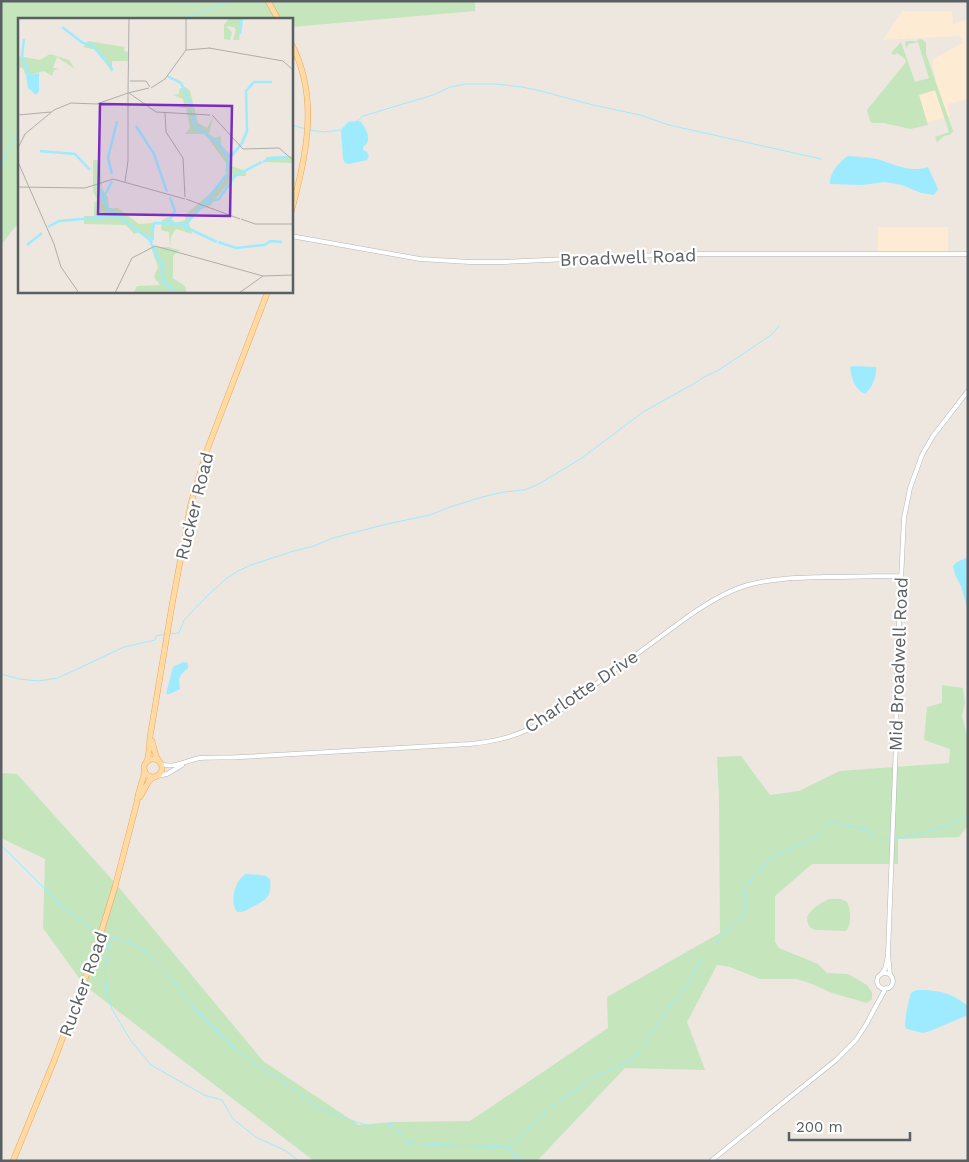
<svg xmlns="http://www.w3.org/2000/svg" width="969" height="1162" viewBox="0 0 969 1162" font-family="'Work Sans',sans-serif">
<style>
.commercial{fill:#feebd4}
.green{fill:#c5e5bc}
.water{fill:#9eebff}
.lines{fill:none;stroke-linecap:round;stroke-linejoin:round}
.stream{stroke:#9eebff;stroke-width:1}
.minor-casing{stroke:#b1b6b9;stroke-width:5}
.major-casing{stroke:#f3a253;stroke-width:6}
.minor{stroke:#fff;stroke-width:4}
.major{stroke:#ffdba3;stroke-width:5}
.labels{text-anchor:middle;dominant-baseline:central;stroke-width:4.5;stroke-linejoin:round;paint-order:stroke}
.street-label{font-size:18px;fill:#595f62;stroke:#fff}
.inset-river{fill:none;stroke:#9eebff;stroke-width:2.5}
.inset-road{fill:none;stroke:#aeadaa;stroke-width:1}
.view{fill:#7b2cbf;fill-opacity:0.15;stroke:#7b2cbf;stroke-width:2.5}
.inset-edge{fill:none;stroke:#595f62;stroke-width:2.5}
</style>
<rect width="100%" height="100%" fill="#ede7e0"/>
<path class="commercial" d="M902,11H952L953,24L968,19V99L948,104L950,116L926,123L918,89L936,83L932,60L964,42L960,36L883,40Z
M878,227H948V255L878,254Z"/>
<path class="green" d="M1,1H475V11L291,27V19H19V222L1,245Z
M920,39L923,40L926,43V54L953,131L950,135L944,136L937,142L935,137L949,132L935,90L919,95L928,125L910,129L884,123H872L870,121L867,110L906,62L905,59L897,53L894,55L891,53L901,42L915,82L929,78L918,42L909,44L906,48L905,42L906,41H917Z
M942,685L963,688L965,703L962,716L968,740V825L959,837L898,839V864H812L775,896V942L779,948L796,955L818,964L827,973L848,974L867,985L872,992V999L867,1003L832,993L812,984L797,979H760L730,967L717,965L687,1022L705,1070L625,1068L537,1161H314L84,985L43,928L45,859L1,838V773L17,774L116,884L263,1061L359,1125L393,1122L470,1121L608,1028L607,997L720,933L719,797L717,757L741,756L770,795L799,791L840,771L949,763L950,749L924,740L927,707L942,703Z
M830,899H840L847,902C851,911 852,923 846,931L817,930C810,929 807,925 807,917C811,909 821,902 830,899Z"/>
<path class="water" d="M355,121H360C364,125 369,134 368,140C368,143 365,145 363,147V150L367,152L369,156L367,160L349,164L345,163L343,159L341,130L348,122Z
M848,156C858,157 868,157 877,159C895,164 908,173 928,167L938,189L934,195L921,193L902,185L885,182L862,185L830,184C829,173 840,161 848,156Z
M853,366L876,367C877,376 872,388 865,394C854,388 852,380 850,367Z
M968,557V611L961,586L955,575L953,566L957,562Z
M183,662L188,663V668C179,676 178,677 180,689L170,694H166L173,667Z
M246,874L261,875L266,876L270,879C272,896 267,900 252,907C247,910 244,912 237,912C229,901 235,880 246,874Z
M916,990C939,990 950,992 968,1006V1015L930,1031L923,1033L907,1029L905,1027C905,1016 908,1004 911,993Z"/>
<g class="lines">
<path class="stream" d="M182,19C198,14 214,7 230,1
M357,121L363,116L433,95L450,87L466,84H496L522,87L541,91L593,105L640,115L669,125L821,159
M291,125L306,129
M309,130L324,132L341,130
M1,167L19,128
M170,634L179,633L184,620L210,593L227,578L238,571L251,565L294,551L314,546L333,538L387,524L430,515L447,508L482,497L504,492L524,490L537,485L582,458L643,412L695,383L704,377L717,371L743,354L771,335L779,326
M1,674L19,679L38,681L58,678L124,647L155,640L156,636L166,634
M896,839C920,833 947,829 968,815
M1,845L61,905L93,930L99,933
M103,935L110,938L105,969L107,993L112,1009L131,1041L151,1065L204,1095L222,1100L233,1119L256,1137L286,1151L299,1161
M111,938L127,942L143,949L177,985L193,1007L235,1049L281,1080L318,1108L359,1123L370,1126L375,1125
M386,1125L392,1124L406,1142L423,1144L507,1147L523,1135L540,1116L571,1092L587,1082L595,1076L620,1066L634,1057L645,1045L649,1035L661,1019L687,985L702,958L715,945L726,931L744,915V888L769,859L817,836L830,821L852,827L867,829L879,840L890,839
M507,1147L521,1161"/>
<defs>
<path id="minor" d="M291,236L420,259L470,262H504L679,254H968
M161,764C174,769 187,760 200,758C214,757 228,758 241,757L470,744C491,742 512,738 531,728C540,724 549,717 558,712L690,615C708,603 727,591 748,585C773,578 799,578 824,577C850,577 876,576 901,576
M157,776L167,774L182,765
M882,973L885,969L888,956
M877 981a8 8 0 1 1 16 0a8 8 0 1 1-16 0Z
M890,975L888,954L896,744L897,664L904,518L910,488L922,455L933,436L968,391
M711,1161L836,1060L856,1040L867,1023L877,1004L886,988"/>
<path id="major" d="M268,1L278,19
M291,43C320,98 306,156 291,213
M152,741L156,756L159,761
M144 768a9 9 0 1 1 18 0a9 9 0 1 1-18 0Z
M147,762L149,751L150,737L172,605L191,503L207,450L268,291
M140,797L149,781L154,777
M13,1161L54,1061L95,952L115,887L137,802L138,795L145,771"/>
</defs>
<use href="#minor" class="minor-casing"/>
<use href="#major" class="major-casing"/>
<use href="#minor" class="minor"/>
<use href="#major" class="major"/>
</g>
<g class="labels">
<g class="street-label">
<text transform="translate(628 257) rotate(-2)">Broadwell Road</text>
<text transform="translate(194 506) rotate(-76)">Rucker Road</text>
<text transform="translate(898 664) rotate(-88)">Mid Broadwell Road</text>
<text transform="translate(581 691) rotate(-34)">Charlotte Drive</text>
<text transform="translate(83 984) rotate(-70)">Rucker Road</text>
</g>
</g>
<g transform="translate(18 18)">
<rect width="275" height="275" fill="#ede7e0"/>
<path d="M211,0H224L221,22H215L218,12L216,9L208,8L214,14L212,22L206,21V7ZM70,23L107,29L106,33L110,34V43H94V54L79,32L65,29ZM32,36L51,42L57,51L39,39L35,50L41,51L36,52L34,58L26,53L8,58L5,50L0,49V38L22,42ZM167,69L172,73L180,105L189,110L195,99L191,116L197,120L203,118V127L213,137L214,148L228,153V158H216L192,188L178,193L171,205L174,216L158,211L153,218L152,230L162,232L155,238V260L167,268L169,275H115L119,268L142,267L136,259L140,249L133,229H152L151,214L143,212L144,202L150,199L158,205L167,202L168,196L201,168L209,157L208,145L187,116H167L172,110L168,90H160L166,87L165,81L155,77L161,76V71ZM275,138V145L248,144V139ZM75,142H82L84,171L90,179L91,190H100L121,206L135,205L136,222H130L121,214L116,216L108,207L66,206V198H76V185L79,182L75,173Z" fill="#c5e5bc"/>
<path d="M21,55V73L18,77L10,70L8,58Z" fill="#9eebff"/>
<path class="inset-river" d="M44,9L65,25L74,27L95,52M222,16L224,0M6,21L4,38L12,59M149,58L163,65L172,85M177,96L175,103L179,110L201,126L211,140M118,108L136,136L149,174M22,133L57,136L72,152M245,144L252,140L270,139M208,154L211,141L224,125L229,113L228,73L236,64H254M94,156L90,140L99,103M79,167L90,191L131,221L144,247L145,262L157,275M85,181L94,163M187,184L209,156M149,206L157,193L152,179M165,208L199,224M30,209L41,203L99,198M200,224L218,230L246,227L253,223L264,224M133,226L136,205L168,206L187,185L201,181L217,158L244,144M9,227L24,215"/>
<path class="inset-road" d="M168,0V32M191,30L265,43L275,52M112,63H128L132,69M133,70L147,61L168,32L192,30M110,75L111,0M111,75L138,94L192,97M147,95L148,114L165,140L167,179M0,97L33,94M194,97L225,131L261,130L275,142M0,130L7,116L36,92L53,85L79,86L110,75M0,144L36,226L43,249L61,275M107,164L110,143V75L131,70M0,169L67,170L95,161L167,181M168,181L222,201M223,201L237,206H275M97,275L114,240L137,228L245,258M221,275L245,258L275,257"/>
<path class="view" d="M82,86L214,88L212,198L80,196Z"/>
<rect width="275" height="275" class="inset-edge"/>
</g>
<rect width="969" height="1162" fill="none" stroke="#595f62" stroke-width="5"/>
<path d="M789 1132v8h121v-8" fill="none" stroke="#595f62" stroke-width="2.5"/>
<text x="796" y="1132" font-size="15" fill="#595f62" stroke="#ffffff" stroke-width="4" paint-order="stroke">200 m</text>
</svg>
